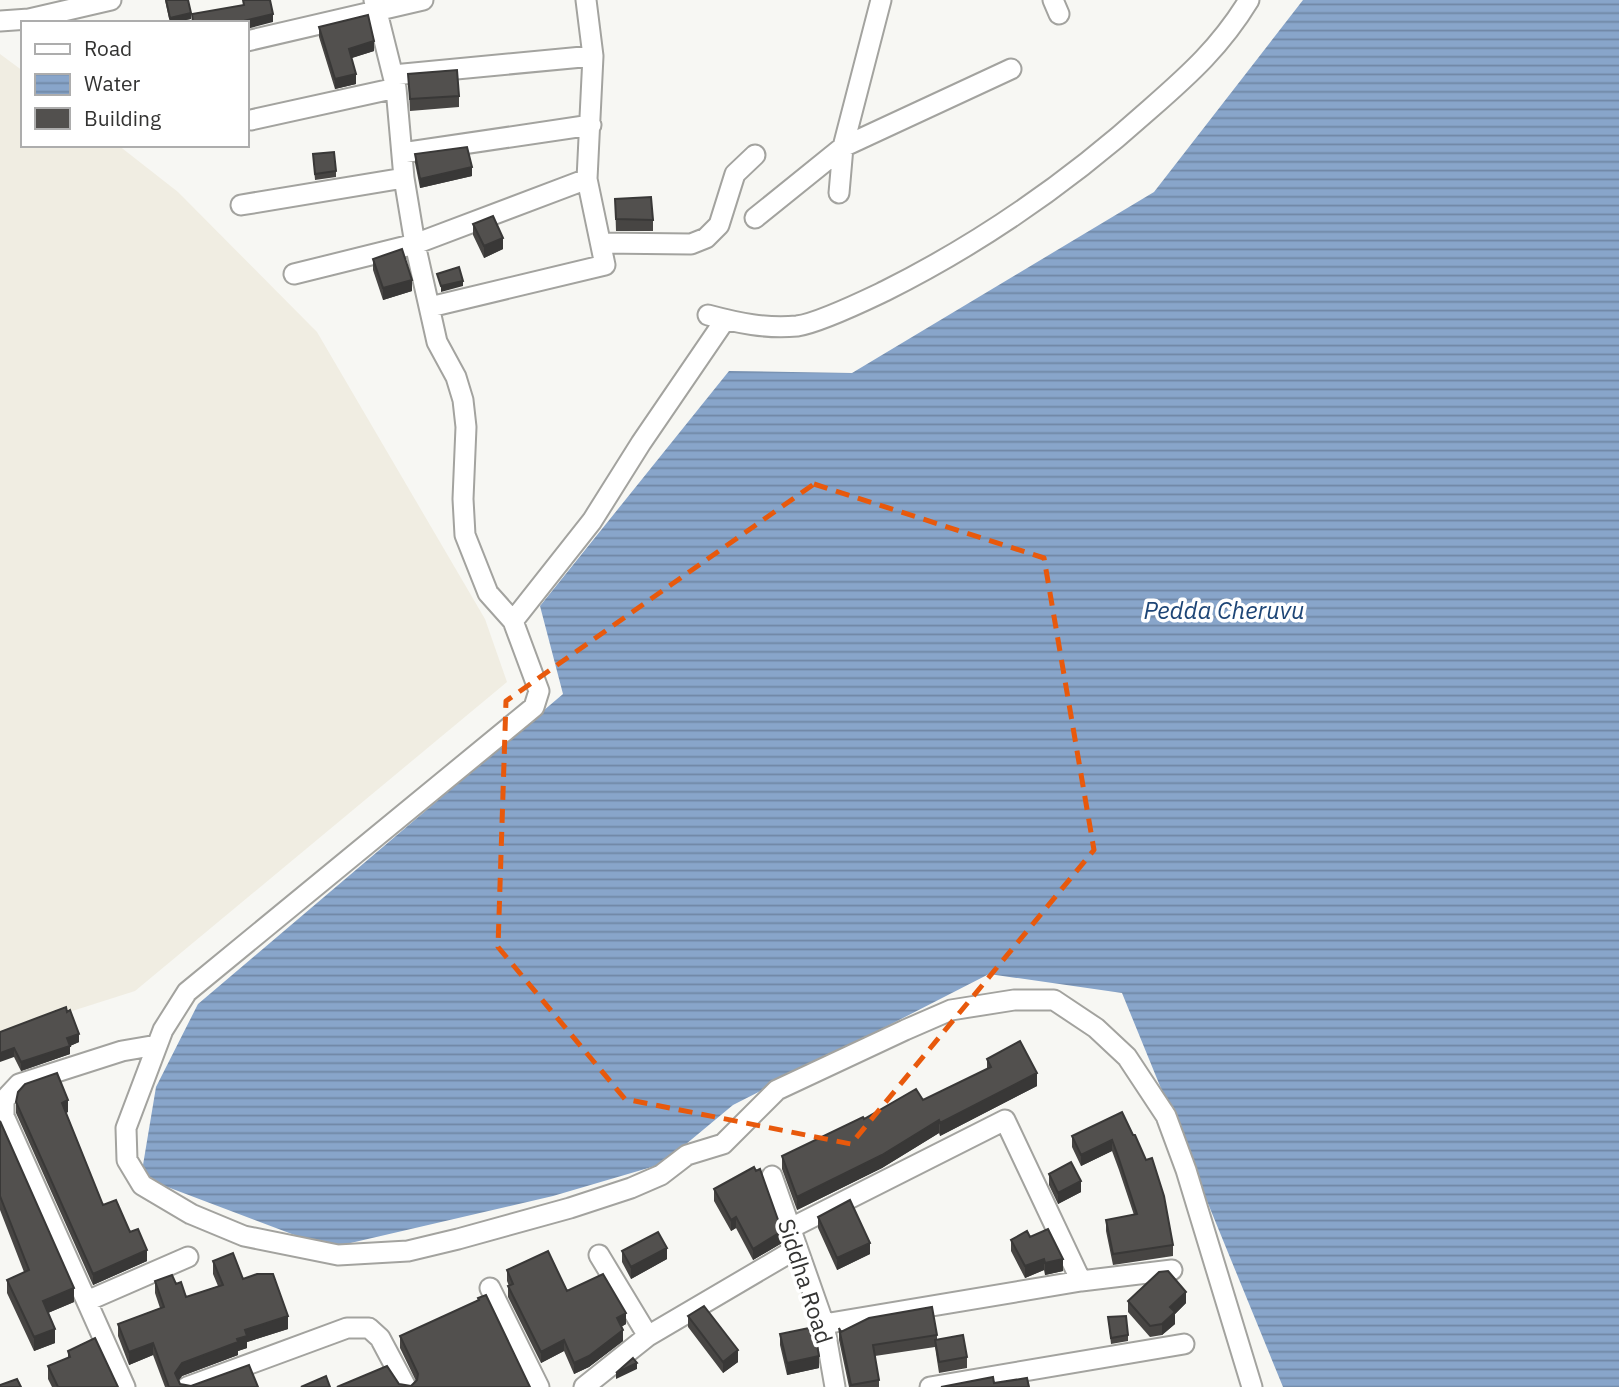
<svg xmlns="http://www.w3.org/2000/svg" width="1619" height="1387" viewBox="0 0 1619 1387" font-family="'IBM Plex Sans',sans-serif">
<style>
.built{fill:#f0ede2}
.water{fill:url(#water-rules)}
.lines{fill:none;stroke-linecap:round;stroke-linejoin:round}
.street-casing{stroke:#a3a39f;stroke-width:23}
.street{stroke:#fff;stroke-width:19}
.wall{fill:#474543}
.shaded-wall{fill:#393837}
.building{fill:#52504e;stroke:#393837;stroke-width:2}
.marked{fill:none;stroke:#e8590c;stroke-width:5;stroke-dasharray:14 9;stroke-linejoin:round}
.labels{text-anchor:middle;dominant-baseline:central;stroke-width:7;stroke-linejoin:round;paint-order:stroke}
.street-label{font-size:23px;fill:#333332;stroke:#fff}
.water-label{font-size:24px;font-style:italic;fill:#1d4576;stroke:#fff}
</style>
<defs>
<pattern id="water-rules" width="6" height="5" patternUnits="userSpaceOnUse" patternTransform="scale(1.75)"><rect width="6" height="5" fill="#88a5ca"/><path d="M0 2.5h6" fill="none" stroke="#7087a5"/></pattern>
</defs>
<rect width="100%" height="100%" fill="#f7f7f3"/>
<path class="built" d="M0,54L23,71V145H118L178,192L317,332L485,619L507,682L135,991L0,1034Z"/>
<path class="water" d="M1303,0H1619V1387H1283L1122,993L989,974L733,1105L662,1164L553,1196L329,1248L141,1177L156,1087L198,1004L563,694L540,606L729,371L852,373L1154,192Z"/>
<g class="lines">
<defs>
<path id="street" d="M374,0L396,88L404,178L415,244L437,342L456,377L463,400L466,427L463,499L465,535L488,593L513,621
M881,0L843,147L1011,69
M1053,0L1059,14
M0,21L29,19L111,0
M247,41L423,0
M393,75L593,56
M251,120L396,88
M402,153L591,125
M241,205L404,178
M755,218L843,147L839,193
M601,243L691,244L706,238L719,225L735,174L755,155
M294,274L415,244L587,179
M430,307L605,265L587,179L593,56L586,0
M708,315C738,323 766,329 797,326C819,323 864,301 885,291C983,242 1069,182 1150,109C1190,74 1221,46 1249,0
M725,320L641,443L592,521L513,621L539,691L534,707L187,992L163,1030L126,1128L127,1160L142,1185L191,1214L244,1236L338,1255L408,1251L458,1239L570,1208L631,1188L661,1175L687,1155L723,1144L777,1090L905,1030L951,1010L1014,1000H1054L1096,1028L1127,1057L1166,1116L1186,1170L1252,1387
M772,1176L824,1324L835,1387
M789,1229L1005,1120L1081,1281
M599,1255L648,1336
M490,1288L539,1387
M87,1301L188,1257
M824,1324L1081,1281L1172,1270
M125,1387L4,1116V1100L19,1084L122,1051L157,1045
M187,1387L347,1328H369L380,1338L406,1387
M584,1387L648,1336L796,1249
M930,1387L1184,1344"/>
</defs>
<use href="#street" class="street-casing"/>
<use href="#street" class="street"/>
</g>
<path class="wall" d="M165,0H188L191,19L170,23Z
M319,27L374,51L351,58L356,84L335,89L319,37Z
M408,74L459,96V107L410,111Z
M313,154L336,171V177L315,180Z
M415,154L472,176L420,188L415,163Z
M615,199L653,220V231H616Z
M473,224L503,249L484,258L473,235Z
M373,259L412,291L383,300L373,270Z
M0,1032L79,1042L70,1046V1054L21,1071L14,1057Z
M987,1059L1037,1086L940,1136L939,1133L882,1168L797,1210L782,1169V1156L864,1119L923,1100L987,1069Z
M16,1102L68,1112L66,1113L103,1205L130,1232L147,1261L93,1285L16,1113Z
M1122,1112L1173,1245V1256L1113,1265L1106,1231V1220L1134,1215L1119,1170L1112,1151L1081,1166L1072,1147V1136Z
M0,1121L74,1302L48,1313L55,1343L34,1351L7,1293V1280L24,1272L0,1210Z
M1049,1174L1081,1192L1058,1204L1049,1185Z
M714,1189L782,1243L753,1260L736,1228L731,1231L714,1201Z
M818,1217L870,1254L837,1270L818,1228Z
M1030,1237L1063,1271L1045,1275L1044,1270L1025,1278L1011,1251V1240Z
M622,1251L667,1259L631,1279L622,1262Z
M213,1261L243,1279L288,1329L247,1342V1348L238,1351V1355L182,1376L178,1381L180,1384L191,1386L258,1387H165L153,1355L129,1365L118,1336V1324L160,1308L155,1293V1281L176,1284L186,1297L218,1286L213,1274Z
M507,1270L567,1291L626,1324L621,1327L623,1341L589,1367L574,1374L564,1351L541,1363L508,1297V1286H509L507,1281Z
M478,1298L530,1387H337L399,1384L411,1386L416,1381L400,1348V1336L478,1301Z
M1128,1301L1186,1303L1175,1314V1324L1162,1335L1150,1337L1128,1312Z
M688,1316L738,1362L723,1373L688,1327Z
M1108,1317L1128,1335V1341L1111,1344Z
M839,1328L841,1332L937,1335V1340L967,1357V1368L939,1373L935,1347L875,1356L879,1380V1387H849L839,1340Z
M780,1334L819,1368L787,1375L780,1345Z
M68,1351L118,1387H52L48,1379V1366L68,1358Z"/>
<path class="shaded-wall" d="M191,13V19L170,23V18Z
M273,14V22L247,29V23H242L244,21Z
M374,41V51L349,59V49Z
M356,74V84L335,89V79Z
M472,167V176L420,188V179Z
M503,238V249L484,258V246Z
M412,280V291L383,300V288Z
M463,281V286L441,292V286Z
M79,1034V1042L70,1046V1054L21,1071V1062L67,1038Z
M14,1048V1057L0,1062V1053Z
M1037,1073V1086L940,1136V1123Z
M68,1100V1112L62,1114V1103Z
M939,1120V1133L882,1168L797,1210V1197Z
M1112,1140V1151L1081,1166V1155Z
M1081,1181V1192L1058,1204V1193Z
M736,1217V1228L731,1231V1220Z
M782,1231V1243L753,1260V1249Z
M870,1243V1254L837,1270V1258Z
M667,1248V1259L631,1279V1267Z
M147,1250V1261L93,1285V1274Z
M1044,1259V1270L1025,1278V1266Z
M1063,1259V1271L1045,1275V1263Z
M74,1288V1302L43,1315V1301Z
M1186,1292V1303L1175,1314V1324L1162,1335V1324L1170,1307Z
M626,1313V1324L617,1329V1318Z
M288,1316V1329L247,1342V1348L238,1351V1355L182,1376L175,1386V1373L182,1363L237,1339L245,1330Z
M55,1329V1343L34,1351V1337Z
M623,1330V1341L589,1367L574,1374V1363Z
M564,1340V1351L541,1363V1352Z
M153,1343V1355L129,1365V1352Z
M738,1350V1362L723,1373V1362Z
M819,1356V1368L787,1375V1363Z
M637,1363V1369L616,1379V1373Z"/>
<path class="building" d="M166,0H188L191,13L170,18Z
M243,0H270L273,14L244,21L242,23H193L192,14L244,5Z
M368,15L374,41L349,49L356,74L335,79L319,27Z
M60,21H83V23H60Z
M457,70L459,96L410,99L408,74Z
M467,147L472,167L420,179L415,154Z
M334,152L336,171L315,174L313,154Z
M651,197L653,220L616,219L615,199Z
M493,216L503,238L484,246L473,224Z
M402,249L412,280L383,288L373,259Z
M459,267L463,281L441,286L437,274Z
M66,1007L67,1012L70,1010L79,1034L67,1038L70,1046L21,1062L14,1048L0,1053V1032Z
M1020,1041L1037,1073L940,1123L939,1120L882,1155L797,1197L782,1156L863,1117L864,1119L916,1089L923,1100L991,1067L987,1059Z
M57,1073L68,1100L62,1103L103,1205L116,1200L130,1232L138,1229L147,1250L93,1274L16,1102L18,1092L25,1084Z
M1122,1112L1133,1135H1135L1146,1160L1152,1158L1164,1196L1173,1245L1113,1254L1106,1220L1137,1214L1119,1159L1112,1140L1081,1155L1072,1136Z
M0,1121L74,1288L43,1301L55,1329L34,1337L7,1280L29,1270L0,1196Z
M1071,1162L1081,1181L1058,1193L1049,1174Z
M754,1167L756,1171L760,1169L782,1231L753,1249L736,1217L731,1220L714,1189Z
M850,1200L870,1243L837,1258L818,1217Z
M1048,1229L1063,1259L1045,1263L1044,1259L1025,1266L1011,1240L1027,1231L1030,1237Z
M658,1232L667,1248L631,1267L622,1251Z
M548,1251L567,1291L603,1274L626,1313L617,1318L623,1330L589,1356L574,1363L564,1340L541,1352L508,1286L513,1284L507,1270Z
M233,1253L243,1279L257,1274H273L288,1316L245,1330L247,1336L237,1339L238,1342L182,1363L175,1373L180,1384L191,1386L249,1365L258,1387H169L153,1343L129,1352L118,1324L164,1307L155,1281L172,1275L176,1284L181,1282L186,1297L223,1285L213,1261Z
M1168,1271L1186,1292L1170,1307L1175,1312L1162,1324L1150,1326L1128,1301L1159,1272Z
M486,1295L530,1387H337L387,1366L399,1384L411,1386L417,1380L418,1374L400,1336L479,1300L478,1298Z
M704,1306L738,1350L723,1362L688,1316Z
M932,1307L937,1335L873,1345L879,1380L851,1385L839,1328L841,1332L869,1318Z
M1126,1316L1128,1335L1111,1338L1108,1317Z
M814,1327L819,1356L787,1363L780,1334Z
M963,1335L967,1357L939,1362L935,1340Z
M95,1338L118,1387H58L48,1366L70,1357L68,1351Z
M633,1358L637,1363L616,1373Z
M326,1376L330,1387H301Z
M993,1377L994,1383L1027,1378L1029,1387H941Z
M17,1379L21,1387H0V1385Z"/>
<path class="marked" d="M814,484L1044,558L1094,850L851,1144L625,1099L498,947L506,701Z"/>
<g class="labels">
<g class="street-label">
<text transform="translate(806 1281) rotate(72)">Siddha Road</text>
</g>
<g class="water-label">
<text x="1224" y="610">Pedda Cheruvu</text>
</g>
</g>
<rect x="21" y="21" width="228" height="126" fill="#ffffff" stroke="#adadad" stroke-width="2"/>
<rect x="35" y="44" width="35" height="10" fill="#ffffff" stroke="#adadad" stroke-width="2"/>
<text x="84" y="56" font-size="21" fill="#333332">Road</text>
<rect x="35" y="74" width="35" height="21" fill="url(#water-rules)" stroke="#adadad" stroke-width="2"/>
<text x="84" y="91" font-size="21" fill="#333332">Water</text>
<rect x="35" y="108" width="35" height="21" fill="#52504e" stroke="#adadad" stroke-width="2"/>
<text x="84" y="126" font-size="21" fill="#333332">Building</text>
</svg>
